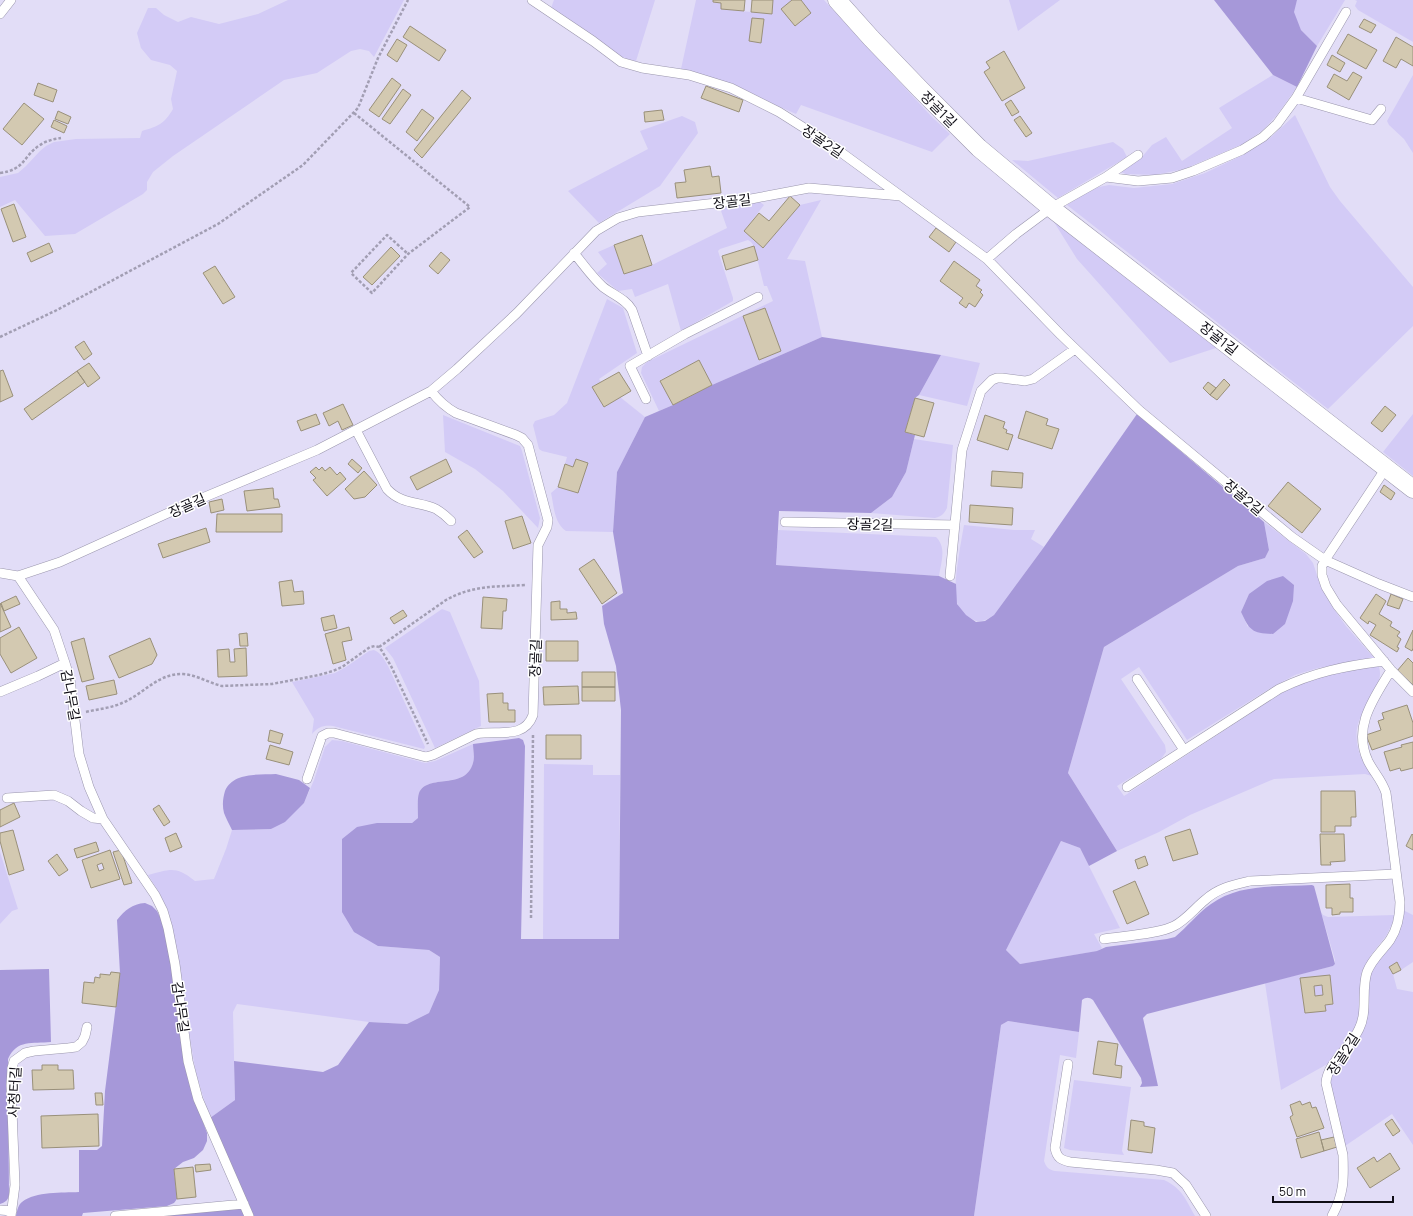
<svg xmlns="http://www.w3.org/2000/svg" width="1413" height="1216" viewBox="0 0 1413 1216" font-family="Manrope,'Noto Sans KR',sans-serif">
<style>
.green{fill:#d3cbf6;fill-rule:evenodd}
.forest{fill:#a698d9}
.building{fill:#d3c9b1;stroke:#99907a;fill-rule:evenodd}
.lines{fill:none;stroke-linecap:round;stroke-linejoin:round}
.lane-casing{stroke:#9a96ad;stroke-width:10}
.street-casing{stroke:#9a96ad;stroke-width:19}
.path{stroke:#a29eb3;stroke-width:2.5;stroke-dasharray:3 2;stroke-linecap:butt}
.lane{stroke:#fff;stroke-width:9}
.street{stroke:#fff;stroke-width:18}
.labels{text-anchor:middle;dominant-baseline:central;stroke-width:3;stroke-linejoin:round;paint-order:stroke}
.street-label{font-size:14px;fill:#0f0d15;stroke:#fff}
</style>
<rect width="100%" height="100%" fill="#e2ddf7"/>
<path class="green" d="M288,0H404L374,57L369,51L360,49L351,51L317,73L284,80L173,156L153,172L147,182V190L143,194L75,234L45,236L15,200L0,207V177L18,173L26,166L40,151L46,146L54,142L76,139L140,138L142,131C159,126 164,124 173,109L171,99L177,71L170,65L151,60L141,48L137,33L148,8H156L164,15L178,22L191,17L219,24L258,14Z
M554,0H655L636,61C617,58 610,48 595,37C580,26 565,17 551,8Z
M696,0H713L721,3V9L772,14L773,0H824L931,116L950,134L932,152L801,105L796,114L728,84L681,69Z
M1009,0H1060L1018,31Z
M1297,0H1345L1317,46L1301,30L1293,12Z
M1355,0H1413V42L1358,10L1355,6L1357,1Z
M1273,75L1297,87L1277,115L1263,130L1243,144L1184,169L1155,175L1126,174L1121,172L1123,169L1141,158L1152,145L1166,137L1182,161L1232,128L1219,108Z
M1413,75V153L1404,139L1389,125L1387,121Z
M1295,115L1330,187L1340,201L1413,287V326L1328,409L1067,205L1087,192L1099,187L1109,185L1134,188L1172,184L1205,173L1243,155L1269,139Z
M682,116L695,122L698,133L660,186L599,223L568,191L648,149L640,131Z
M1113,142L1123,149L1127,157L1058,198L1012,160L1028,161Z
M821,200L787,259L805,261L822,337L712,385L699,360L660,380L673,405L659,411L641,373L642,367L647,362L773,301L767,286H764L754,246L751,242L748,240L720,249L718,251L733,298V301L681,331L668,284L635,297L632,289L618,291L597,273L607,264L598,252L614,245L624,274L652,265L727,228L720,208L760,202L764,205L744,231L763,248L800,205Z
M1054,222L1216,348L1170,363L1077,259Z
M607,299L623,308L637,353L599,379L601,382L592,387L604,407L620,397L645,417L617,472L613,532L566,531C554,523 554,506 551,493L558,487L567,457L542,451L539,449L533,425L535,421L554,415L567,403Z
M941,355L980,363L967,406L919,395Z
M1413,414V476L1383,452Z
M443,415L520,446L522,451L540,518L538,528L503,491L475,469L445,452Z
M914,439L953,445L947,508C944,514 942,516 935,518L871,513L892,497L906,472Z
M1264,522L1306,554L1313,563L1320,584L1331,605L1346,626L1374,658L1318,668L1295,675L1269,689L1187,740L1139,667L1121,679L1165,745L1166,752L1161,759L1117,786L1124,796L1283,692L1313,679L1329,674L1378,665C1387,682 1363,707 1358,724C1353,742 1361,762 1372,776L1365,774L1274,779L1190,815L1159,832L1117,851L1068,773L1104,647L1238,566L1265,558L1269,550ZM1249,594L1248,627L1241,612Z
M964,525L1014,530H1035L1031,539L1044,547L994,615C986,620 980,624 972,619C966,616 959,610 957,603C952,588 961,543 964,525Z
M778,530L936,537C947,548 941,562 939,576L776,565Z
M442,609L450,612L479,681L481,726L435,748L393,658L385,648Z
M374,650C381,653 384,659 388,666L425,747L424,749L333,726C323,725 318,727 312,734L314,719L292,682L335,673L346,667L369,651Z
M332,740L342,741L425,763L435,761L473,744C473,750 475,757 473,763C465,791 428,773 419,793C417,798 418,812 418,818L412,823H377L378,946L429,950L440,957L439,990L429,1013L407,1024L369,1022L237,1004L233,1012L235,1100L210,1118L196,1074L169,913L157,889L148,875C171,869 176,866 195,881L214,879L226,849L232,830L271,829L304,803L314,780L325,747Z
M544,764L593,765V775H620L619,939H543Z
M1061,841L1080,848L1120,928L1094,934L1102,948L1098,951L1020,964L1006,950Z
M0,852L18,909L12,911L0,924Z
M1403,910L1413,915V962L1401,970L1397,962L1389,967L1393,974L1397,989L1413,992V1145L1392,1114L1345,1146L1330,1082V1077L1356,1044L1365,1027L1369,975Z
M1321,912L1323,915L1328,917L1394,915L1393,922L1386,936L1371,955L1361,974V1012L1355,1028L1331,1062L1281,1090L1265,983L1333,966L1335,964V960Z
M1008,1021L1079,1032L1076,1058L1060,1055L1044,1161C1046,1167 1049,1170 1055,1171L1164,1180C1182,1188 1186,1200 1195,1216H974L1001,1025Z
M1074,1080L1131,1087L1122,1151L1124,1155L1070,1150L1064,1148Z"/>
<path class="forest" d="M1214,0H1297L1294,12L1301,30L1317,46L1297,87L1273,75Z
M822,337L941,355L919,395L915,398L905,432L915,435L906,472L892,497L871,513L779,511L776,565L939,576L956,584L957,604L966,615L976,622L985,621L994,615L1044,547L1137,414L1264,522L1269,550L1265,558L1238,566L1104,647L1068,773L1117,851L1089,866L1080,848L1061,841L1006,950L1020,964L1097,951L1106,947L1167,939L1175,937C1187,927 1198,913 1211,904C1239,883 1278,887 1312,885L1314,886L1335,964L1333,966L1147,1014L1143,1018L1158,1086L1140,1087L1142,1083L1141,1078L1093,1000C1089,997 1086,997 1082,1000L1079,1032L1008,1021L1001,1025L974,1216H253L210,1118L235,1100L234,1061L323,1072L338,1065L369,1022L407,1024L429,1013L439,990L440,957L429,950L378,946L354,932L342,912V839L357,827L377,823H412L418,818C418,812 417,798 419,793C428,773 465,791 473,763C475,757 473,750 473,744L519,738L523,740L525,746L521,939H619L621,710L616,666L604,624L602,606L623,593L613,532L617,472L645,417L673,405L712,385Z
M1283,576L1294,585L1293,601L1285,624L1273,634C1252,633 1250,631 1241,612L1249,594L1267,581Z
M276,774L299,780L310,788L304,803L285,822L271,829L232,830C229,824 226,818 224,813C222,805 223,798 225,791C233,772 259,775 276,774Z
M145,903L152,906L157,911L161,919L169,943L183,1056L195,1100L207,1133V1141L203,1150L194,1158L183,1162L174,1169L177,1199L174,1203L167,1206L83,1213L82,1216H16C17,1211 18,1205 22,1202C36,1191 62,1193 79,1192V1150H97L102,1146L105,1091L120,973L117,920C125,910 132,904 145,903Z
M49,969L51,1042C32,1044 17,1039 8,1059L9,1195C8,1200 6,1202 0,1204V970Z
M238,1207L242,1210L244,1216H152Z"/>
<path class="building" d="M713,0H745L744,11L721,9V3L713,2Z
M752,0H773L772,14L751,12Z
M792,0H801L811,13L795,26L781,9Z
M752,18L764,19L761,43L749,41Z
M1364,19L1376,25L1371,33L1359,27Z
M410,26L446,50L439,61L403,37Z
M1348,34L1377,50L1366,69L1337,53Z
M1396,37L1413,47V66L1401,59L1396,68L1383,61Z
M397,39L407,45L397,62L387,55Z
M1004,51L1025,88L1002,101L984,72L990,68L986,62Z
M1332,55L1345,63L1340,72L1327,65Z
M1353,72L1362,77L1349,100L1327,87L1334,74L1347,81Z
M392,78L401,85L379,117L369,110Z
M38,83L57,90L53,102L34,95Z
M706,86L743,100L739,112L701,98Z
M403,89L411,95L390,124L382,119Z
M462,90L471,98L422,158L414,150Z
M1011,100L1019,112L1012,116L1005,104Z
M24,103L44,119L22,145L3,129Z
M422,109L434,118L417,141L406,132Z
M662,110L664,120L645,122L644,112Z
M58,111L71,117L68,124L55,119Z
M1020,116L1032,133L1026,137L1014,120Z
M54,120L67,126L64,133L51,127Z
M710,166L712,177L719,176L721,193L677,198L675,183L686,182L684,170Z
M790,196L800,205L763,248L744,231L759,213L769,221Z
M14,204L26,237L13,242L1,209Z
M936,228L956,242L949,252L929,237Z
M642,235L652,265L624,274L614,245Z
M49,243L53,252L31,262L27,253Z
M754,246L758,260L726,270L722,256Z
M391,247L400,256L372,285L363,277Z
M441,252L450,260L438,274L429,266Z
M954,261L980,280L976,286L982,290L980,292L983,295L975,307L969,303L966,308L959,303L963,298L940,281Z
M215,266L235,297L223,304L203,273Z
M765,308L781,351L759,360L743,316Z
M84,341L92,354L84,360L75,347Z
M699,360L712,385L673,405L660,381Z
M89,363L100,378L88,387L77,371Z
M3,370L13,396L0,402V371Z
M77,371L85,382L32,420L24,409Z
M619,372L631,391L604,407L592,387Z
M1224,379L1230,385L1217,400L1210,395Z
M1208,382L1216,388L1210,395L1203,388Z
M915,398L934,403L924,437L905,432Z
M343,404L353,425L342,430L338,421L329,426L323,413Z
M1385,406L1396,415L1382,432L1371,423Z
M1026,411L1048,419L1046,425L1059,429L1052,449L1018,438Z
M316,414L320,424L301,431L297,421Z
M985,415L1005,422L1003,428L1007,430L1006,433L1013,435L1008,450L977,440Z
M352,459L362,468L358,473L348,464Z
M446,459L452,472L417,490L410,477Z
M576,459L588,463L578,493L558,487L565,464L573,467Z
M316,467L319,470L322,467L325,471L330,467L337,475L340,472L346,479L327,496L313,480L316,478L310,472Z
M364,471L377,485L365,497L354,499L345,489Z
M992,471L1023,473L1022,488L991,486Z
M1288,482L1321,509L1302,533L1268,506Z
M1384,485L1395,493L1391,500L1380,492Z
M273,488L274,499H278L280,507L247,511L244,491Z
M222,499L224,510L211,513L209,502Z
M970,505L1013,508L1012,525L969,522Z
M217,514H282V532H216Z
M522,516L531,543L513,549L505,521Z
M206,528L210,542L163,558L158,544Z
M467,530L483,552L474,558L458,537Z
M594,559L617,593L602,604L579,569Z
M292,580L294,592L303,591L304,604L282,606L279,582Z
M1376,594L1386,601L1379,614L1392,622L1390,626L1400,632L1397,636L1401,639L1397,647L1399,648L1397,652L1370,635L1376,625L1369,621L1368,624L1360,618Z
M1391,594L1403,599L1399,609L1387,605Z
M16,596L20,604L4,611L1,603Z
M483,597L507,599L506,611H503L502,629L481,628Z
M560,601V609H567V613L576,612L577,619L551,620V602Z
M0,603L11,627L0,632Z
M403,610L407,616L394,624L390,618Z
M334,615L337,628L324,631L321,618Z
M19,627L37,658L11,673L0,654V638Z
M349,627L352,640L342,642L346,660L333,664L325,634Z
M1413,630V648L1412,651L1405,647Z
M247,633L248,646H240L239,634Z
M84,638L94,679L82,682L71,642Z
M150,638L157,655L152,664L119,678L109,656Z
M546,641H578V661H546Z
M246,648L247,676L218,677L217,650L229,649L230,662H235L234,649Z
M1408,658L1413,663V685L1397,671Z
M582,672H615V687H582Z
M114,680L117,694L89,700L86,686Z
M578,686L579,704L544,705L543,687Z
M582,687H615V701H582Z
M503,693V703H508V710H515V722H489L487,694Z
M1407,705L1413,723V736L1372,750L1366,735L1381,730L1378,721L1384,719L1382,713Z
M270,730L283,734L280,744L268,741Z
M546,735H581V759H546Z
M1413,742V768L1401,771L1400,768L1390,771L1384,752L1402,747L1401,745Z
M270,745L293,752L289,765L266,759Z
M1321,791H1355L1356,817H1351V826H1335V832H1321Z
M14,803L20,817L0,827V810Z
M159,805L170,822L164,826L153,809Z
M1190,829L1198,854L1173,861L1165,837Z
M13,830L24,870L9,875L0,841V833Z
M176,833L182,847L170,852L165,838Z
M1320,834H1344L1345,861L1330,862L1331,865H1321Z
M1412,834L1413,835V850L1406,846Z
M96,842L99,851L77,858L74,849Z
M110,850L120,879L91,888L82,860ZM102,863L104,869L99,871L97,865Z
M121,850L132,883L124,885L113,852Z
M57,854L68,870L59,876L48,861Z
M1145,856L1148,865L1138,869L1135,860Z
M1135,881L1149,914L1127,924L1113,891Z
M1350,884V898H1353V912H1340V914L1332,915V908H1326V885Z
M1397,962L1401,970L1393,974L1389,967Z
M111,972L120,973L116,1007L82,1003L84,982L94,983L95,977L100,978V974L110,975Z
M1330,975L1333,1004L1325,1005L1326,1011L1305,1013L1300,978ZM1322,985L1323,995L1315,996L1314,986Z
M1098,1041L1118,1044L1115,1065L1122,1066L1121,1078L1093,1074Z
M42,1065H58V1070H73L74,1089L33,1090L32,1070H42Z
M95,1093H102L103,1105H96Z
M1300,1101L1302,1105L1310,1102L1312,1108L1316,1107L1324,1128L1297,1137L1290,1117L1293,1115L1290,1105Z
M98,1114L99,1146L42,1148L41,1116Z
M1392,1119L1400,1131L1393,1136L1385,1124Z
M1131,1120L1144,1122V1126L1155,1128L1152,1153L1128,1150Z
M1319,1132L1324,1151L1301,1158L1296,1139Z
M1334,1137L1337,1147L1324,1151L1321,1140Z
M1390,1153L1400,1169L1370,1188L1357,1168L1374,1157L1377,1162Z
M210,1164L211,1170L196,1172L195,1165Z
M193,1167L196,1197L177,1199L174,1169Z"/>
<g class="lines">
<defs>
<path id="lane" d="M532,0L593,41L621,62L642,68L689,75L731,88L779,112L831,145L987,259L1061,335L1139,410L1292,537L1325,560L1322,566V575L1326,587L1337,605L1391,670L1413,692
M0,14L11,0
M1296,98L1346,12
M1106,177L1138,155
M574,253C583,264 592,277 603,287C613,295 626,299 632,310L648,356
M987,259L1016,234L1051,208L1106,177L1138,181L1172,178L1193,171L1242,150L1263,137L1277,124L1296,98L1372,120L1381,109
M646,399L630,366L685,334L758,297
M356,430L387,489C402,505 418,501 436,509C441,512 447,517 451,521
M1386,468L1325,560L1379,584L1413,597
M785,522L955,525
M0,573L18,576L54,630L65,663L70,679L79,754L89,787L103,819L155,895L163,911L168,928L175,964L188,1061L198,1099L249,1216
M18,576L60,562L188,504L317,450L431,391L457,369L517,313L596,231L618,218L638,212L751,199L809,188L901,196
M950,576L962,450L981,391L992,380L997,378H1002L1025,381L1033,379L1075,349
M1137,679L1184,750
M0,692L38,676L65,663
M307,779L322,736L328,733H334L426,757L433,755L476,734C497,730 524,740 533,715L538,545L547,527L548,520L528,445L522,438L516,435L456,413C445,407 438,400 431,391
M1127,787L1279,689C1314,672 1345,666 1384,661
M7,798L54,795L68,801L81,811L93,818L103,819
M1104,939C1123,936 1159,934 1174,926C1186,920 1195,908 1205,900C1218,888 1233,885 1250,881L1396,874
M1068,1064L1055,1148C1057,1158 1061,1160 1070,1162L1156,1170L1173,1173L1186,1185L1206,1216
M0,1210L12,1211
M11,1216L15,1185L11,1085L12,1068L14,1061L25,1053L34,1051L68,1048L76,1047L82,1042L85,1036L87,1027
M115,1216L244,1204
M1332,1216C1344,1194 1344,1179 1343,1155L1326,1083C1327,1063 1351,1047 1359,1029C1368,1011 1361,991 1367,972C1372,959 1382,951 1390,940C1398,928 1400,916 1400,902L1386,793C1382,780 1374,773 1368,761C1352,727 1374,698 1391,670"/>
<path id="street" d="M837,0L871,38L920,89L979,148L1051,208L1413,489"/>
</defs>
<use href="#lane" class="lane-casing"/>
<use href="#street" class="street-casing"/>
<path class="path" d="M354,113L470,207L408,254L372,293L351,273L387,235L408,254
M0,173C25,170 23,156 40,145C46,141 53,139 61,138
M0,337L55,311L218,224L303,165L358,108L378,58L408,0
M379,647L446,600C473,585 495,587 525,585
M86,712C98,709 111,708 122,703C144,694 158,673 183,674C197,675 209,683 222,686L272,684L319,675L333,671L342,667L370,647L375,646L379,647L382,651L391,666L428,744
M531,918L533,735"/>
<use href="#lane" class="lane"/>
<use href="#street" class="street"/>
</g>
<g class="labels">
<g class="street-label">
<text transform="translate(939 109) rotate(45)">장골1길</text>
<text transform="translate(823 141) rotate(34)">장골2길</text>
<text transform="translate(732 201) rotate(-7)">장골길</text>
<text transform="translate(1219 338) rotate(38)">장골1길</text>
<text transform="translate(1244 497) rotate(40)">장골2길</text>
<text transform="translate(187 505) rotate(-24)">장골길</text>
<text transform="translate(870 524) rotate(1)">장골2길</text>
<text transform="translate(535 658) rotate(-88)">장골길</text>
<text transform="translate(71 695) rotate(80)">감나무길</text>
<text transform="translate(181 1007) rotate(82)">감나무길</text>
<text transform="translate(1343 1054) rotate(-57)">장골2길</text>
<text transform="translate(14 1092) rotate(-87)">사청터길</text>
</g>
</g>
<path d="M1273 1196v6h120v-6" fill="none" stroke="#0f0d15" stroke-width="2"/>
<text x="1279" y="1196" font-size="12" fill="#0f0d15" stroke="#ffffff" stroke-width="3" paint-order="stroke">50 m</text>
</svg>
